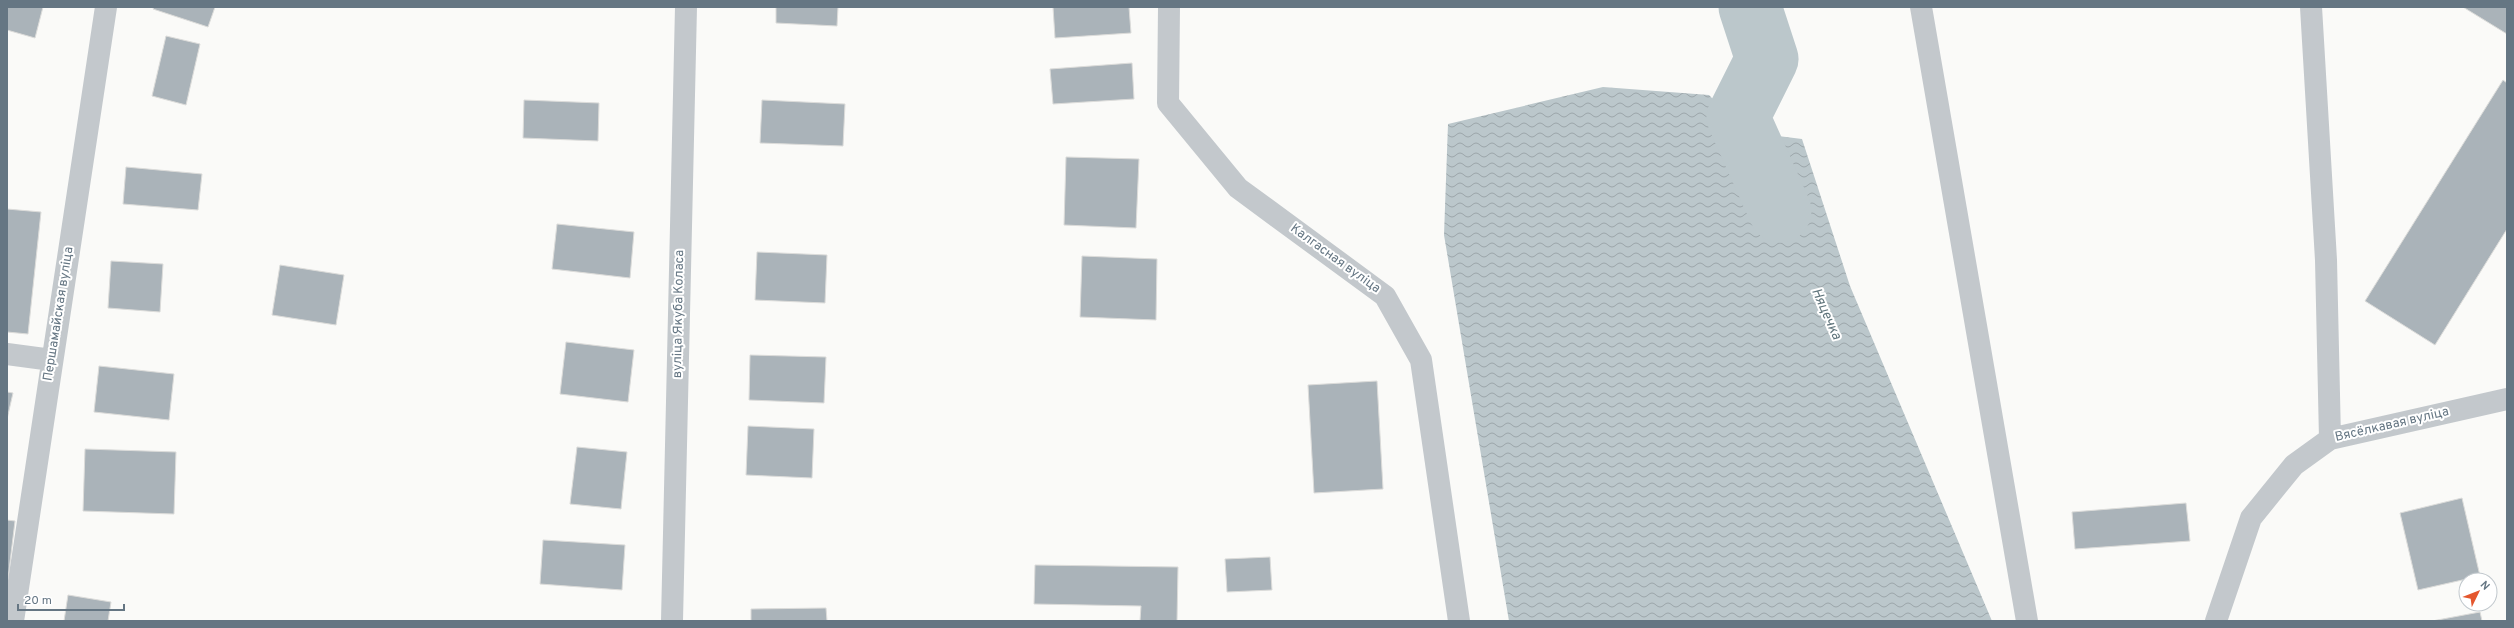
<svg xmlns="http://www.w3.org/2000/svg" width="2514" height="628" viewBox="0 0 2514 628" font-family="Overpass,sans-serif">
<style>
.water{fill:url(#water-waves)}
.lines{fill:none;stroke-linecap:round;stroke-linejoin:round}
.river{stroke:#bbc7cb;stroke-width:63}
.building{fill:#aab3b9;stroke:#dcdcda}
.minor{stroke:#c3c8cc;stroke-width:22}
.labels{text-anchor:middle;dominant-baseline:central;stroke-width:4;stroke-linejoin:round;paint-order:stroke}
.street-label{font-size:13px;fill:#657683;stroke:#fff}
.water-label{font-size:14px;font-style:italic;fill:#60757c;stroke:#fff}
</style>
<defs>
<pattern id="water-waves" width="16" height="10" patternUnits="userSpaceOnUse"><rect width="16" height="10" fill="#bbc7cb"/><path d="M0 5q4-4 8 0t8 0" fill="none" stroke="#9ca6aa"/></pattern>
</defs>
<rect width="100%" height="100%" fill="#fafaf8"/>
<path class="water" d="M1603,87L1709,95L1745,132L1802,139L1850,286L1992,621H1509L1444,235L1448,124Z"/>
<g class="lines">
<path class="river" d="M1750,7L1767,59L1738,117L1780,211"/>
</g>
<path class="building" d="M7,7H43L35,38L7,30Z
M154,7H215L208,27L153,9Z
M776,7H838L837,26L776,23Z
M1053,7H1129L1131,33L1055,38Z
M2463,7H2507V34Z
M166,36L200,44L186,105L152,96Z
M1132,63L1134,99L1053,104L1050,69Z
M2503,80L2507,83V229L2435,345L2365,301Z
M524,100L599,103L598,141L523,138Z
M762,100L845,104L843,146L760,143Z
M1066,157L1139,159L1136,228L1064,225Z
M126,167L202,174L198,210L123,204Z
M7,209L41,212L28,334L7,332Z
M557,224L634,232L630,278L552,269Z
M757,252L827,255L825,303L755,300Z
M1082,256L1157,259L1156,320L1080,317Z
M111,261L163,264L160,312L108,308Z
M280,265L344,275L336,325L272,315Z
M566,342L634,350L628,402L560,394Z
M750,355L826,357L824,403L749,400Z
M99,366L174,374L169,420L94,412Z
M1377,381L1383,489L1314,493L1308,385Z
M7,392L13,393L7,419Z
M748,426L814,429L812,478L746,475Z
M577,447L627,452L621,509L570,504Z
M85,449L176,452L174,514L83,511Z
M2462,498L2480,576L2418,590L2400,513Z
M2186,503L2190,541L2075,549L2072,512Z
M7,520L15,521L7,587Z
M543,540L625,545L622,590L540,584Z
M1270,557L1272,590L1227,592L1225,559Z
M1035,565L1178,567L1177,621H1140L1141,606L1034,604Z
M68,595L111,602L108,621H64Z
M826,608L827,621H751V609Z
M2480,612L2482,621H2432Z"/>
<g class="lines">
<path class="minor" d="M1169,7L1168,103L1238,188L1385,296L1421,360L1459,621
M1921,7L2027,621
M2311,7L2326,260L2330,439
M7,354L52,360
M13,621L106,7
M672,621L686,7
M2216,621L2251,518L2294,465L2330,439L2507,399"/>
</g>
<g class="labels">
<g class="street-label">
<text transform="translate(1335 259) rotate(36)">Калгасная вуліца</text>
<text transform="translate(59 314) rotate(-81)">Першамайская вуліца</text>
<text transform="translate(679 314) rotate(-89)">вуліца Якуба Коласа</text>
<text transform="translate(2392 425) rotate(-13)">Вясёлкавая вуліца</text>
</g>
<g class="water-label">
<text transform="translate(1826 314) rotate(66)">Няцечка</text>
</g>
</g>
<rect width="2514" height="628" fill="none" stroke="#657683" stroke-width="16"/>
<g transform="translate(2478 592) rotate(47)"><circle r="19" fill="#ffffff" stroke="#c1c8cd"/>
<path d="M0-3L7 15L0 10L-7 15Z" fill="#e4572e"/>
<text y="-6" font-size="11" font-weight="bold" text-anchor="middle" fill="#657683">N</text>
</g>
<path d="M18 604v6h106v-6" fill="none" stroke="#657683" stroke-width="2"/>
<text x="24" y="604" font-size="12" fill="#657683" stroke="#ffffff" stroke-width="3" paint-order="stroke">20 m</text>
</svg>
